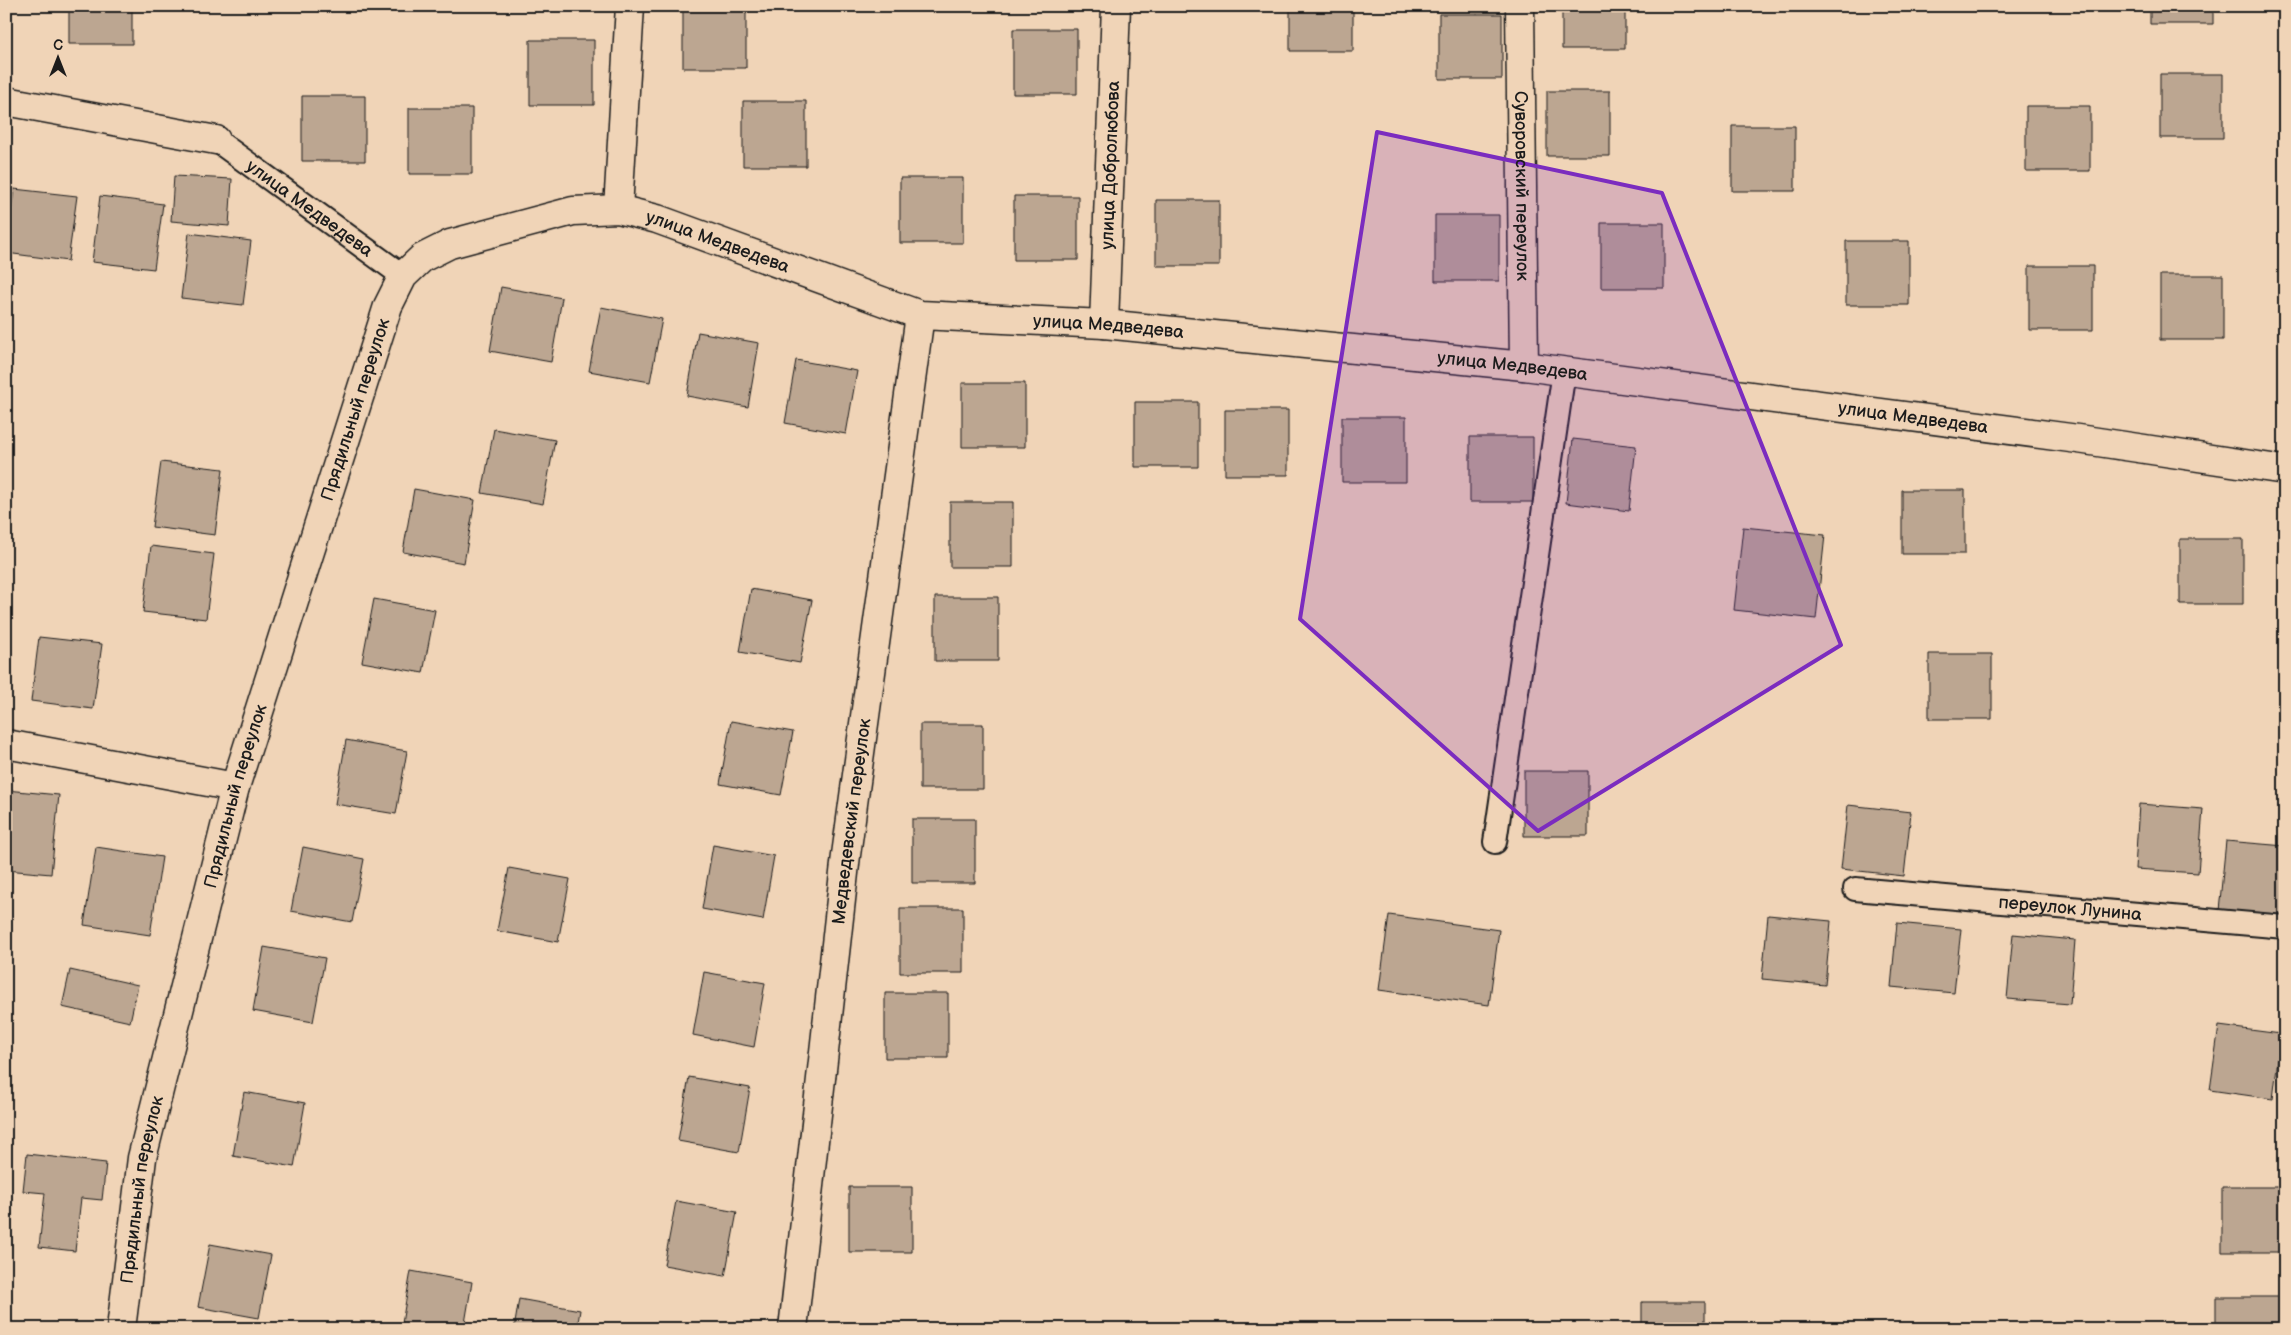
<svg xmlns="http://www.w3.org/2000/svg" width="2291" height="1335" viewBox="0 0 2291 1335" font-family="'Balsamiq Sans',sans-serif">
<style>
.building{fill:#bca691;stroke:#1c1c1c}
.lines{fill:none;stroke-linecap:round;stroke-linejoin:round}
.lane-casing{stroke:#1c1c1c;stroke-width:26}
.street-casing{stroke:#1c1c1c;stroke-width:31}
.lane{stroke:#f0d4b7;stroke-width:22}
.street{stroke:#f0d4b7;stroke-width:28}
.marked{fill:#7b2cbf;fill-opacity:0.2;stroke:#7b2cbf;stroke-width:4;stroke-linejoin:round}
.labels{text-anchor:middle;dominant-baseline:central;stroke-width:4;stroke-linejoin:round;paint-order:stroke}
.street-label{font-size:18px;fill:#1c1c1c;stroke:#f0d4b7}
</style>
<rect width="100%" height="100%" fill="#f0d4b7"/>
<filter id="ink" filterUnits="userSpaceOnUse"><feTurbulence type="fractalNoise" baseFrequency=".02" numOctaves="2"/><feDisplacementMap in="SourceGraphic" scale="10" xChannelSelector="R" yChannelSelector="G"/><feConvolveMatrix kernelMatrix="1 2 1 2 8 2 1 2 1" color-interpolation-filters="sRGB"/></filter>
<g filter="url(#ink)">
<path class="building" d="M69,6H132V44H69Z
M683,6H746V68H683Z
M1290,6H1353V51H1290Z
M1562,6H1625V49H1562Z
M2150,6H2213V24H2150Z
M1439,14H1502V79H1439Z
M1013,29H1077V94H1013Z
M530,40H594V105H530Z
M2160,74H2223V138H2160Z
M1547,91H1610V156H1547Z
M302,96H365V161H302Z
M743,101H806V166H743Z
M2026,106H2090V171H2026Z
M409,108H472V174H409Z
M1732,126H1795V191H1732Z
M174,176L232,179L229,226L171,221Z
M900,178H963V243H900Z
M14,189L77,196L68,261L6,253Z
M100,196L163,204L154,269L92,262Z
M1014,196H1078V260H1014Z
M1156,200H1219V266H1156Z
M1435,215H1499V281H1435Z
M1601,223H1664V288H1601Z
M189,233L251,241L243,305L181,298Z
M1846,241H1909V305H1846Z
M2029,266H2093V330H2029Z
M2160,275H2223V340H2160Z
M501,287L562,298L551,362L490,351Z
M601,307L662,319L650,382L589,371Z
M698,332L759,343L748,407L687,396Z
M796,360L857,371L846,434L785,423Z
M962,383H1025V447H962Z
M1135,402H1198V467H1135Z
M1225,410H1288V475H1225Z
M1342,417H1406V482H1342Z
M494,429L555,440L543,504L482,493Z
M1470,437H1533V502H1470Z
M1573,439L1636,446L1629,511L1566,503Z
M161,462L223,469L215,535L152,527Z
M414,489L475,500L464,563L403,552Z
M1902,490H1965V554H1902Z
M950,502H1013V567H950Z
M1743,527L1825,535L1816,619L1734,610Z
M2180,539H2243V604H2180Z
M151,546L214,554L206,619L143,612Z
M751,589L812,600L800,663L740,652Z
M935,597H998V661H935Z
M374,599L435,610L423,673L362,662Z
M39,637L102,644L93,709L31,701Z
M1929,654H1992V719H1929Z
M731,721L793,732L781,795L720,784Z
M920,724H983V789H920Z
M346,740L407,751L396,814L335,804Z
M1524,771H1588V836H1524Z
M6,790L59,795L51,874L6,870Z
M2139,804L2203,809L2198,873L2135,869Z
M1848,805L1911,812L1904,876L1841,869Z
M912,819H975V883H912Z
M2226,841L2285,846L2284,917L2219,911Z
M713,845L774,856L763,920L702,909Z
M96,847L162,857L150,935L84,925Z
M303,847L364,859L352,922L291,911Z
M509,868L570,879L558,942L497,931Z
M900,908H963V973H900Z
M1389,915L1499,930L1489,1005L1379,990Z
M1768,915L1831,921L1825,985L1762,979Z
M1897,923L1961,929L1954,993L1891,987Z
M2013,934L2075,940L2070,1004L2007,999Z
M264,947L325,958L313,1022L253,1011Z
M70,970L138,985L130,1022L62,1007Z
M704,972L765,983L754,1047L693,1035Z
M885,993H948V1058H885Z
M2219,1026L2281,1034L2273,1099L2210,1090Z
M689,1077L750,1088L739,1152L678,1141Z
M244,1092L305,1103L294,1167L233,1156Z
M27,1154L106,1163L102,1200L81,1198L75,1251L39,1247L45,1193L23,1191Z
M849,1187H912V1252H849Z
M2222,1187H2285V1252H2222Z
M676,1201L737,1212L725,1276L664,1265Z
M210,1244L271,1255L259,1318L198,1307Z
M411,1271L472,1282L464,1329H401Z
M2216,1297H2279V1329H2216Z
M519,1299L580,1310L577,1329H514Z
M1642,1302H1705V1329H1642Z"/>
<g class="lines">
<defs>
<g id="lane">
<path id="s1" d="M216,140L403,276"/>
<path d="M1495,842L1564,371"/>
<path id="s2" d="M1855,889L2285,927"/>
</g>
<g id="street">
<path id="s3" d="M1520,6L1524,366"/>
<path d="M6,101L216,140"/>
<path d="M618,209L630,6"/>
<path id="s4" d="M1104,324L1116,6"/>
<path d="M6,744L235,787"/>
<path id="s5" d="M121,1329L142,1158L235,787L388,306L403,276L422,258L450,244L573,211L618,209L657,219L920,315L1104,324L1524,366L2078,439L2285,470"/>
<path id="s6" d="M793,1329L846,855L920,315"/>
</g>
</defs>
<use href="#lane" class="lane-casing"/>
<use href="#street" class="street-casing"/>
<use href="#lane" class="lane"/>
<use href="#street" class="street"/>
</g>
</g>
<path class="marked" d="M1377,132L1662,193L1841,645L1538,831L1300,619Z"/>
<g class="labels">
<g class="street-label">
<text stroke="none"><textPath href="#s4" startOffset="159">улица Добролюбова</textPath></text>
<text stroke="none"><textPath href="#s3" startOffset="180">Суворовский переулок</textPath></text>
<text stroke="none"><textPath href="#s1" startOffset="116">улица Медведева</textPath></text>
<text stroke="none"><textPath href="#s5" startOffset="1428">улица Медведева</textPath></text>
<text stroke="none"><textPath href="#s5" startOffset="1832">улица Медведева</textPath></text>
<text stroke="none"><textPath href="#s5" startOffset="2238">улица Медведева</textPath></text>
<text stroke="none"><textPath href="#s5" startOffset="951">Прядильный переулок</textPath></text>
<text stroke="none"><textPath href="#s5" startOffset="2642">улица Медведева</textPath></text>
<text stroke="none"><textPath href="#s5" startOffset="546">Прядильный переулок</textPath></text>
<text stroke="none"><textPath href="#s6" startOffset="511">Медведевский переулок</textPath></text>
<text stroke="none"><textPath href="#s2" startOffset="216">переулок Лунина</textPath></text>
<text stroke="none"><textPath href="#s5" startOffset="141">Прядильный переулок</textPath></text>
</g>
</g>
<rect width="2291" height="1335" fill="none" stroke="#f0d4b7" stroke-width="25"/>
<rect x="12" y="12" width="2266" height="1310" fill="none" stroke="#1c1c1c" stroke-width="2" filter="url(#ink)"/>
<g transform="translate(58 58)" stroke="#f0d4b7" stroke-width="4" paint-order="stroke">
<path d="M0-4L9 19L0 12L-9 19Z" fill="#1c1c1c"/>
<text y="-8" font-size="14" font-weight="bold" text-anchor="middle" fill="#1c1c1c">С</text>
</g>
</svg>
